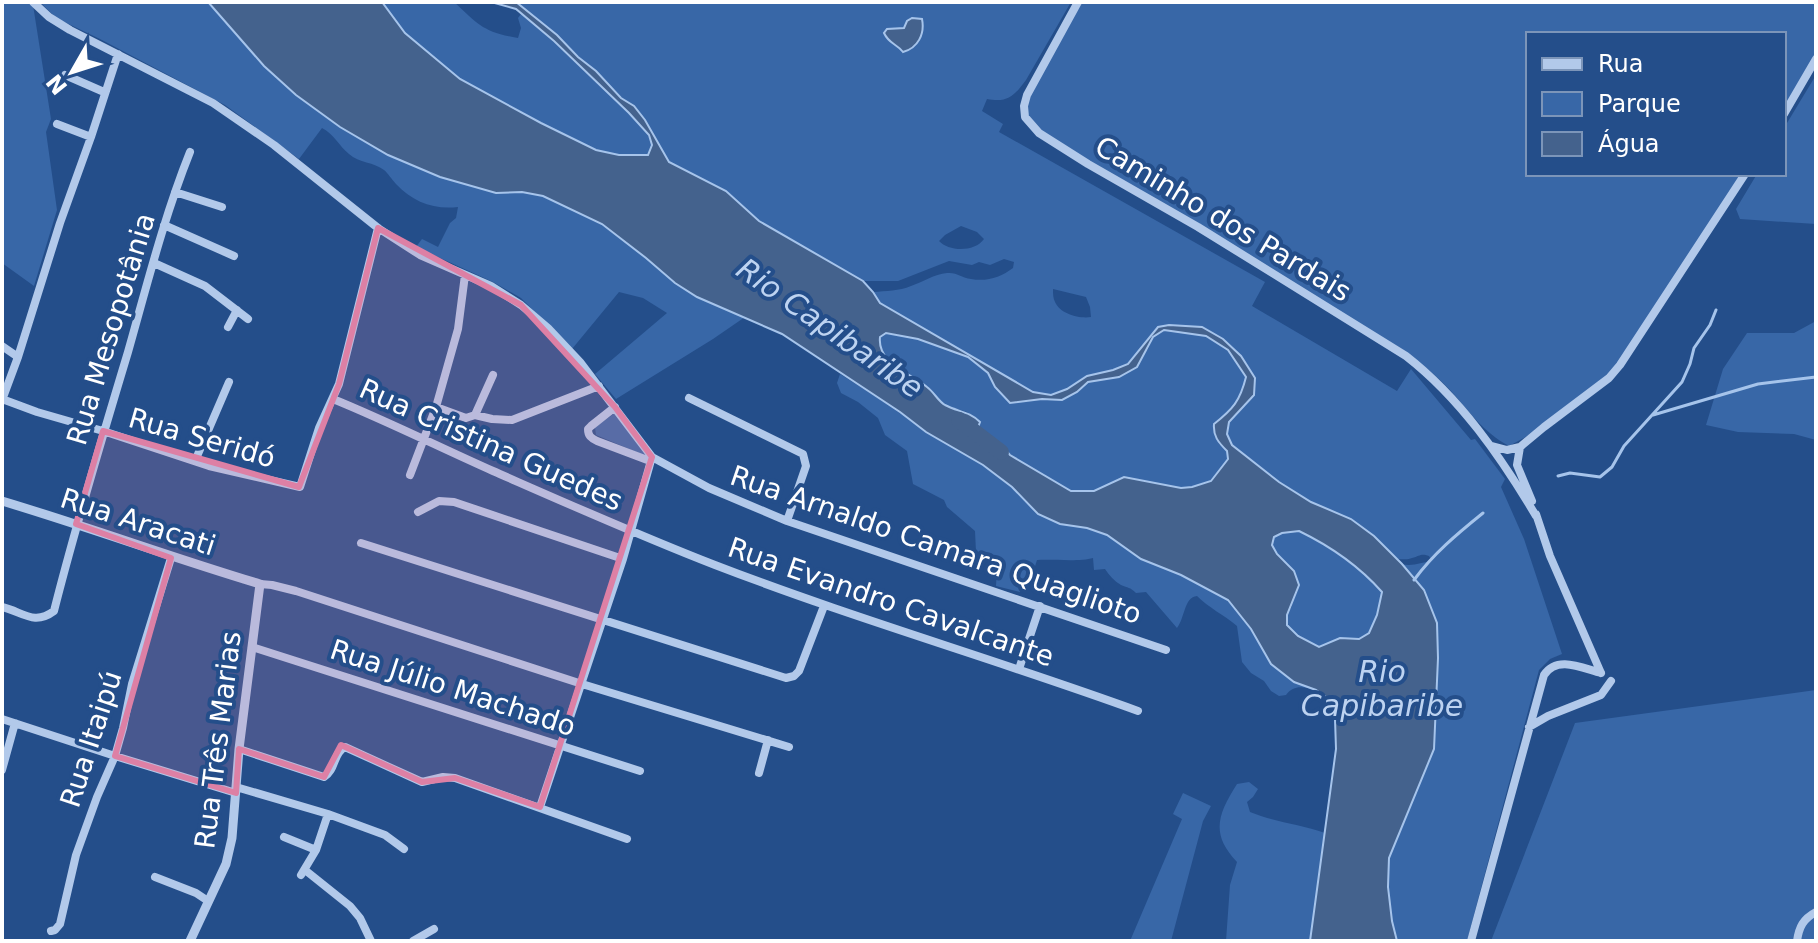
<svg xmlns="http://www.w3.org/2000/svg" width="1818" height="943" viewBox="0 0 1818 943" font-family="'DejaVu Sans',sans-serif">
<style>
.green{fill:#3867a7;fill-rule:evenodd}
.water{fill:#44628d;stroke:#a6c4eb;stroke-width:2;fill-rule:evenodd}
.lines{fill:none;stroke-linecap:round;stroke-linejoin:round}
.stream{stroke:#a6c4eb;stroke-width:3}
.river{stroke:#44628d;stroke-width:16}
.minor{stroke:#b2c9ea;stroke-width:8}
.tertiary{stroke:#b2c9ea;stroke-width:9}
.marked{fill:#dd80a5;fill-opacity:0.2;stroke:#dd80a5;stroke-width:6;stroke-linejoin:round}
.labels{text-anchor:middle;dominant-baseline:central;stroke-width:8;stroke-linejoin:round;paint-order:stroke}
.street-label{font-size:28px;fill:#fff;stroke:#244e8a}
.water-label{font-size:30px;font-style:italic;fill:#bdd3f1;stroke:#244e8a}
</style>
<rect width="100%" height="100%" fill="#244e8a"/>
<path class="green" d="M2,2H31L33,5L51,119L46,132L57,210L34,286L2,263Z
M40,2H208L264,66L296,95L340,127L388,155L440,177L496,193L522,192L543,196L572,209L602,224L646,258L675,283L745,317L713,339L616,399L595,374L667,313L643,298L619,292L572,349L521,298L493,282L416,247L422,239L438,247L450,223L456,218L458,207C434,210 413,202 396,184C392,180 388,173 384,170C374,162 359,163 349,154C339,146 334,134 322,128L299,159L225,105L100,39L56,18Z
M382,2H454C479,25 483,32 518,38L521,28L518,18L521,14C550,37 574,62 601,87C616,100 642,119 649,137C653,144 651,149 648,155H619L596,150L541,123L460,79L405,33Z
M516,2H1071L1026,80C1014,96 1008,103 987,99L982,111L1003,124L999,132L1265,282L1252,306L1397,391L1411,369L1471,440L1475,439L1505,479L1501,487L1524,539L1562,654L1550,659L1539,670L1467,941H1397L1392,921L1388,887L1389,858L1434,749L1438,658L1437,623L1424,590L1402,564C1412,567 1422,562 1432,561L1429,556C1421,553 1420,556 1412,558C1408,560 1402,559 1398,559L1374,536L1352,520L1311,502L1279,482L1232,445L1227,434L1229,422L1254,395L1255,378L1223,339L1158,327L1128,363L1113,370L1087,376L1067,389L1051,395L1033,392L880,303L873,292C886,291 899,291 911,286C923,282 934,274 947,273C957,272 962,278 971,279C987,282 1001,277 1013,268L1014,262L1004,259L990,265L979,262L972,265L949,261L898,281H863L759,221L726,191L669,162L645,120L634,106L621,98L596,71L578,57L557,35ZM961,226L977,232L984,239C975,252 949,252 939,241L945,235ZM1053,289L1086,297L1090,307L1091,317C1080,319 1060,314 1055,302C1053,298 1053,294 1053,289Z
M1078,2H1816V59L1784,114V34H1528V174H1745L1620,365L1544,427L1509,446C1483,432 1469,411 1450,390C1436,375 1419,362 1402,349L1033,128L1024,106Z
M1816,75V224L1740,219L1736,209L1757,174H1784V128Z
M1816,321V440L1794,434L1738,432L1706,425L1723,369L1747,333H1794Z
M1164,330L1205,336L1228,350L1246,377C1239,401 1233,409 1214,424L1219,444L1227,450L1228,459L1211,481L1192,487L1181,488L1124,477L1094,491H1071L1010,455L1001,445L981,440L976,433L978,427L967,412L944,405L935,394L888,360L879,345L880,337L886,333L918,339L968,357L988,373L995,388L1024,402L1042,399L1062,400L1077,392L1088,382L1119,377L1148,349L1153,337Z
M840,374L900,412L926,432L983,465L1012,487L1038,514L1060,524L1087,528L1108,535L1141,559L1181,575L1228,600L1294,682L1316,690C1304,687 1294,684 1286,695L1279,696L1271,691L1264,681L1251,673L1242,662L1237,626C1224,615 1209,608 1197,596C1184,597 1185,618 1177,628L1146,592L1136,593C1130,587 1128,588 1121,585C1114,581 1109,575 1105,569L1094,570L1093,558C1080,562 1053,559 1037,560L1032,576L1020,592L996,586L997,569L976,552L975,531L947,507L944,500L913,484L907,451L885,435L878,418L858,402L841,393L837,383Z
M615,413L646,453V456L596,435L595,427Z
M1299,531C1330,546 1359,566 1382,592L1377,615L1369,633L1359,639L1340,638L1319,647L1298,636L1287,625V615L1292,606L1294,571L1277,554L1272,546L1274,537L1282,533Z
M1816,690V941H1491L1575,723Z
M1249,782L1258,789L1253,797L1247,802L1250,812C1274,822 1300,824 1325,833L1310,941H1226L1230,885L1237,862C1210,834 1218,814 1237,784Z
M1183,793L1211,806L1203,821L1171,941H1130L1182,819L1173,814Z"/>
<path class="water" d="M208,2H382L405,33L460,79L541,123L596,150L619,155H648L652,145L649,135L629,113L554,41L516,9L491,2H516L557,35L578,57L596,71L621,98L634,106L645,120L669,162L726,191L759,221L863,281L873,292L880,303L1033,392L1051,395L1067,389L1087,376L1113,370L1128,364L1158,327L1169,325L1202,327L1223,339L1241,356L1255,378L1254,395L1229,422L1227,434L1232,445L1279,482L1311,502L1351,519L1374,536L1402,564L1424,590L1437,623L1438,658L1434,749L1389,858L1388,887L1392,921L1397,941H1310L1336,749L1335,719L1329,699L1316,690L1294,682L1271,664L1251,629L1228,600L1181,575L1141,559L1107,535L1087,528L1060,524L1038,514L1012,487L983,465L926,432L900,412L782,334L697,297L675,283L646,258L602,224L543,196L522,192L496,193L440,177L388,155L340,127L296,95L264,66ZM1164,330L1206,336L1228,350L1246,377C1240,401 1233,409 1214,424C1213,436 1218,442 1227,451L1228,459L1211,481L1192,487L1181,488L1124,477L1094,491H1071L1010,455L1001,445L991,439H981L976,433L980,422C969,411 958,412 945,405C938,401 934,392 927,387C911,373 877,364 880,337L886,333L918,339L968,357L988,373L995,387L1010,403L1042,399L1062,400L1077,392L1088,382L1119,377L1137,367L1153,337ZM1299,531C1330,546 1359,566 1382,592L1377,615L1369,633L1359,639L1340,638L1319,647L1298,636L1287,625V615L1299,585L1294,571L1277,554L1272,545L1274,537L1282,533Z
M912,18L922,19C925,34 918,48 903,52C896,43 889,44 884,33L887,29L904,28L907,21Z"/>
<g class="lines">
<path class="stream" d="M1653,415L1758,384L1816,377
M1558,476L1570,473L1600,477L1612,467L1624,446L1682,382L1690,364L1694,348L1710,325L1716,310
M1414,580C1433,554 1457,534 1483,513"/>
<path class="river" d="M959,420L1001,452"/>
<path class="minor" d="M33,2L49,17L70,30L213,103L274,145L378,228L420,255L491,286L521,305L548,328L580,362L652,457L709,488L787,521L1166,650
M1078,2L1027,95L1024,106L1025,117L1039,133L1088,164L1198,227L1406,356C1460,398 1501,457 1536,516
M65,75L104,92
M1784,114L1816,59
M57,124L91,137
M175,192L222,207
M164,225L234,256
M154,263L205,286L248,319
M228,327L237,310
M2,346L18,357
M689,398L803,454L806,466L787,521
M2,399L37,412L103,431L209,466L300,487L319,428L339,384L378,228
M333,399C387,421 439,447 493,471C566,503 640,536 715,565C855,619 998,660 1138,711
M2,400L18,357L60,223L91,137L118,54
M436,407L466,418L475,415L492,419L512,420L599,386
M615,407L591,426L588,429C588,436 591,438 597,441L650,461
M475,415L493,375
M1492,446L1507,450L1520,447L1544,427L1609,378L1620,365L1745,174
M1520,447L1517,465L1532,501
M195,461L229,382
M410,475L436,407L458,329L465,275
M418,512L439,501L454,502L623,559
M1536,514L1550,556L1601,673
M361,543L786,678L794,676L799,671L824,606
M260,584L272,585L296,591L582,684L789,747
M2,607C23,612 34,626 54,611C76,524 102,438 128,352C147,285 164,217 190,152
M252,647L640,771
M1019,669L1040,606
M2,719L115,756L236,793
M1529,727L1548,716L1601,695L1611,681
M239,749L324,777C336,770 333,753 345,747L422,782L443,777L455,778L627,839
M2,770L15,723
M759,773L768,740
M236,787L328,814L385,835L404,849
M540,807L623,559L652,457
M284,837L316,850
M305,870L350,906L360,918L371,941
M301,875L316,850L328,814
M155,877L196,893L208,901
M51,931L55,930L60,924L76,855L97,797L115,756L123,728L132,684L171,558
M413,941L434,929
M1471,941L1544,675C1557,655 1582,668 1601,673
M1797,941C1799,927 1803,919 1816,912"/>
<path class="tertiary" d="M2,501C89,527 173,558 260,584L239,749L232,838L226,864L190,941"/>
</g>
<path class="marked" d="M378,228L521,305L615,407L652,457L540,807L455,778L422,782L341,745L324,777L239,749L236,793L115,756L171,558L76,524L103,431L299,487L339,384Z"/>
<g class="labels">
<g class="street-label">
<text transform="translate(1223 219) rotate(31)">Caminho dos Pardais</text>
<text transform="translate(111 329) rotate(-73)">Rua Mesopotânia</text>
<text transform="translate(202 438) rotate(16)">Rua Seridó</text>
<text transform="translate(491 445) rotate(24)">Rua Cristina Guedes</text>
<text transform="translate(138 522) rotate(18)">Rua Aracati</text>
<text transform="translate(936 545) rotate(19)">Rua Arnaldo Camara Quaglioto</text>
<text transform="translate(891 602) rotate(19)">Rua Evandro Cavalcante</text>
<text transform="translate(453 688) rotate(18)">Rua Júlio Machado</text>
<text transform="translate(91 739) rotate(-72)">Rua Itaipú</text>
<text transform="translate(218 740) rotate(-83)">Rua Três Marias</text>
</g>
<g class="water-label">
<text transform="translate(830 328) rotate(35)">Rio Capibaribe</text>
<text x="1382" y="671">Rio<tspan x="1382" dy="34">Capibaribe</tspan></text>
</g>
</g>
<rect width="1818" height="943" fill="none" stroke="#ffffff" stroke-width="8"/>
<rect x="1526" y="32" width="260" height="144" fill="#244e8a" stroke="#7c95b9" stroke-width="2"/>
<rect x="1542" y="58" width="40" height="12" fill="#b2c9ea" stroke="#7c95b9" stroke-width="2"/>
<text x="1598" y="72" font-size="24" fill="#ffffff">Rua</text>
<rect x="1542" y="92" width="40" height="24" fill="#3867a7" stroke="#7c95b9" stroke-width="2"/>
<text x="1598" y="112" font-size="24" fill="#ffffff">Parque</text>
<rect x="1542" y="132" width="40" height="24" fill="#44628d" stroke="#7c95b9" stroke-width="2"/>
<text x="1598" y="152" font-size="24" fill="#ffffff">Água</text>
<g transform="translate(72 72) rotate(231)" stroke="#244e8a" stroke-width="6" paint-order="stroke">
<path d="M0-6L14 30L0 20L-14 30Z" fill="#ffffff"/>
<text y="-12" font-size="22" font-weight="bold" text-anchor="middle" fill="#ffffff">N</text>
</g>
</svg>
